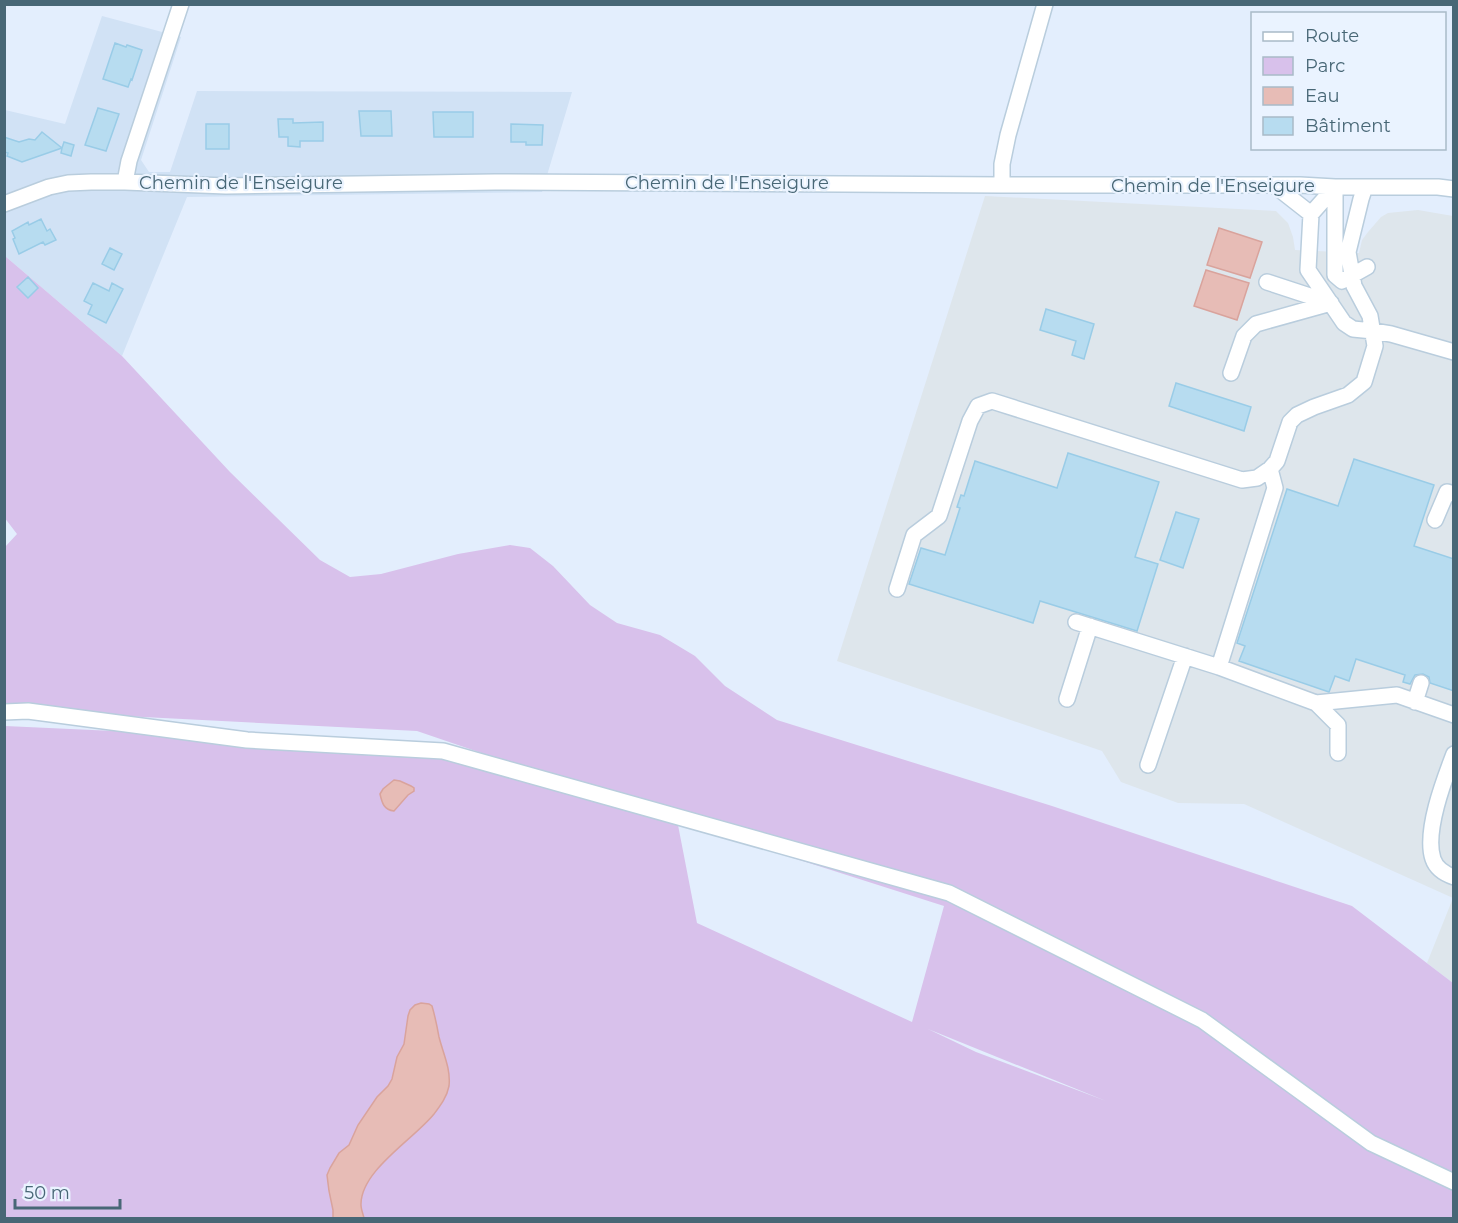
<svg xmlns="http://www.w3.org/2000/svg" width="1458" height="1223" viewBox="0 0 1458 1223" font-family="Montserrat,sans-serif">
<style>
.residential{fill:#d1e2f5}
.industrial{fill:#dee6ec}
.green{fill:#d8c1eb;fill-rule:evenodd}
.water{fill:#e7bcb6;stroke:#d9a39c;stroke-width:1.5}
.building{fill:#b7dcf0;stroke:#99cce7;stroke-width:1.5}
.lines{fill:none;stroke-linecap:round;stroke-linejoin:round}
.minor-casing{stroke:#b9cddd;stroke-width:18}
.minor{stroke:#fff;stroke-width:15}
.labels{text-anchor:middle;dominant-baseline:central;stroke-width:4.5;stroke-linejoin:round;paint-order:stroke}
.street-label{font-size:18px;fill:#486776;stroke:#eaf3ff}
</style>
<rect width="100%" height="100%" fill="#e3eefd"/>
<path class="residential" d="M102,16L181,37L141,160L149,172H170L197,91L572,92L542,192L187,197L122,356L5,256V110L65,124Z"/>
<path class="industrial" d="M985,196L1276,211L1288,223L1293,237L1295,250L1359,253L1362,240L1368,232L1381,217L1388,213L1418,210L1453,216V983L1427,963L1453,898L1244,804L1178,803L1121,782L1102,751L837,661Z"/>
<path class="green" d="M5,256L122,356L230,472L320,560L350,577L381,574L458,554L510,545L530,548L553,566L590,605L617,623L660,635L695,656L725,686L777,720L1052,806L1352,906L1453,983V1218H5V726L424,745L678,825L697,923L912,1022L944,906L709,831L417,731L65,713H5V547L17,534L4,517ZM928,1029L1106,1101L976,1052Z"/>
<path class="water" d="M1219,228L1262,242L1250,278L1207,265Z
M1206,270L1249,283L1237,320L1194,306Z
M394,780L400,781L411,786L414,788V791L408,795L394,811C384,810 382,803 380,794L383,789Z
M421,1003L429,1004L432,1006C435,1016 437,1026 439,1037C443,1053 451,1069 449,1086C447,1097 440,1106 434,1114C414,1139 360,1171 361,1205C361,1209 363,1214 364,1218H333V1210L329,1191L327,1175L330,1168L339,1153L349,1145L358,1125L377,1097L388,1086L392,1079L397,1057L404,1044L408,1016L410,1010L415,1005Z"/>
<path class="building" d="M115,43L126,47L127,45L142,50L132,80L131,79L128,87L103,79Z
M98,108L119,114L106,151L85,145Z
M359,111H391L392,136H361Z
M433,112H473V137H434Z
M278,119H293V123L323,122V141H300V147L288,146V137H279Z
M206,124H229V149H206Z
M511,124L543,125L542,145H526V142H511Z
M42,132L62,148L64,142L74,145L71,156L61,153L62,148L22,162L7,156L8,153L4,152V137L19,142L29,139L35,140Z
M41,219L47,231L50,229L56,240L45,245L43,242L19,254L13,239L15,238L12,231L28,222L29,225Z
M110,248L122,254L114,270L102,264Z
M28,277L38,288L28,298L17,287Z
M93,283L109,291L112,283L123,289L106,323L88,314L92,305L84,301Z
M1046,309L1094,324L1084,359L1072,355L1076,341L1040,330Z
M1176,383L1251,407L1244,431L1169,406Z
M1068,453L1159,482L1135,557L1158,564L1137,631L1040,601L1033,623L909,584L921,548L945,555L960,508L957,507L961,495L964,496L975,461L1057,488Z
M1354,459L1434,485L1414,546L1454,559V691L1430,683L1429,677L1423,674L1415,675L1410,684L1403,682L1405,675L1356,659L1349,681L1335,676L1329,692L1239,661L1245,646L1237,643L1287,489L1338,506Z
M1176,512L1199,519L1183,568L1160,560Z"/>
<g class="lines">
<defs>
<path id="minor" d="M125,182L129,161L181,4
M1002,185V164L1008,135L1045,4
M1274,185L1311,214
M1335,187L1311,214L1308,270L1344,323L1353,329L1373,331L1391,334L1454,352
M1335,187V275L1342,281L1367,267
M4,204L49,187L68,183L91,182H125L226,186L495,182L1002,185H1300L1335,187H1438L1454,189
M1267,282L1331,303
M1231,373L1244,336L1256,324L1331,303
M1435,520L1447,492L1454,494
M897,589L914,535L939,516L970,421L978,406L992,401L1242,480L1257,478L1270,469L1277,461L1290,422L1297,415L1314,407L1348,395L1364,382L1375,346L1370,316L1354,286L1348,252L1361,199L1365,187
M1076,622L1219,667L1316,703L1397,695L1454,715
M1219,667L1275,488L1270,469
M1067,699L1090,626
M1415,702L1421,683
M1316,703L1338,725V753
M4,712L28,711L247,740L443,751L949,893L1202,1020L1371,1143L1454,1182
M1454,754C1444,780 1424,832 1433,859C1436,868 1445,874 1454,877
M1148,765L1185,656"/>
</defs>
<use href="#minor" class="minor-casing"/>
<use href="#minor" class="minor"/>
</g>
<g class="labels">
<g class="street-label">
<text x="241" y="183">Chemin de l'Enseigure</text>
<text x="727" y="183">Chemin de l'Enseigure</text>
<text x="1213" y="186">Chemin de l'Enseigure</text>
</g>
</g>
<rect width="1458" height="1223" fill="none" stroke="#486776" stroke-width="12"/>
<rect x="1251" y="12" width="195" height="138" fill="#eaf3ff" stroke="#a9bbc8" stroke-width="1.5"/>
<rect x="1263" y="32" width="30" height="9" fill="#ffffff" stroke="#a9bbc8" stroke-width="1.5"/>
<text x="1305" y="42" font-size="18" fill="#486776">Route</text>
<rect x="1263" y="57" width="30" height="18" fill="#d8c1eb" stroke="#a9bbc8" stroke-width="1.5"/>
<text x="1305" y="72" font-size="18" fill="#486776">Parc</text>
<rect x="1263" y="87" width="30" height="18" fill="#e7bcb6" stroke="#a9bbc8" stroke-width="1.5"/>
<text x="1305" y="102" font-size="18" fill="#486776">Eau</text>
<rect x="1263" y="117" width="30" height="18" fill="#b7dcf0" stroke="#a9bbc8" stroke-width="1.5"/>
<text x="1305" y="132" font-size="18" fill="#486776">Bâtiment</text>
<path d="M15 1199v9h105v-9" fill="none" stroke="#486776" stroke-width="3"/>
<text x="24" y="1199" font-size="18" fill="#486776" stroke="#eaf3ff" stroke-width="4.5" paint-order="stroke">50 m</text>
</svg>
